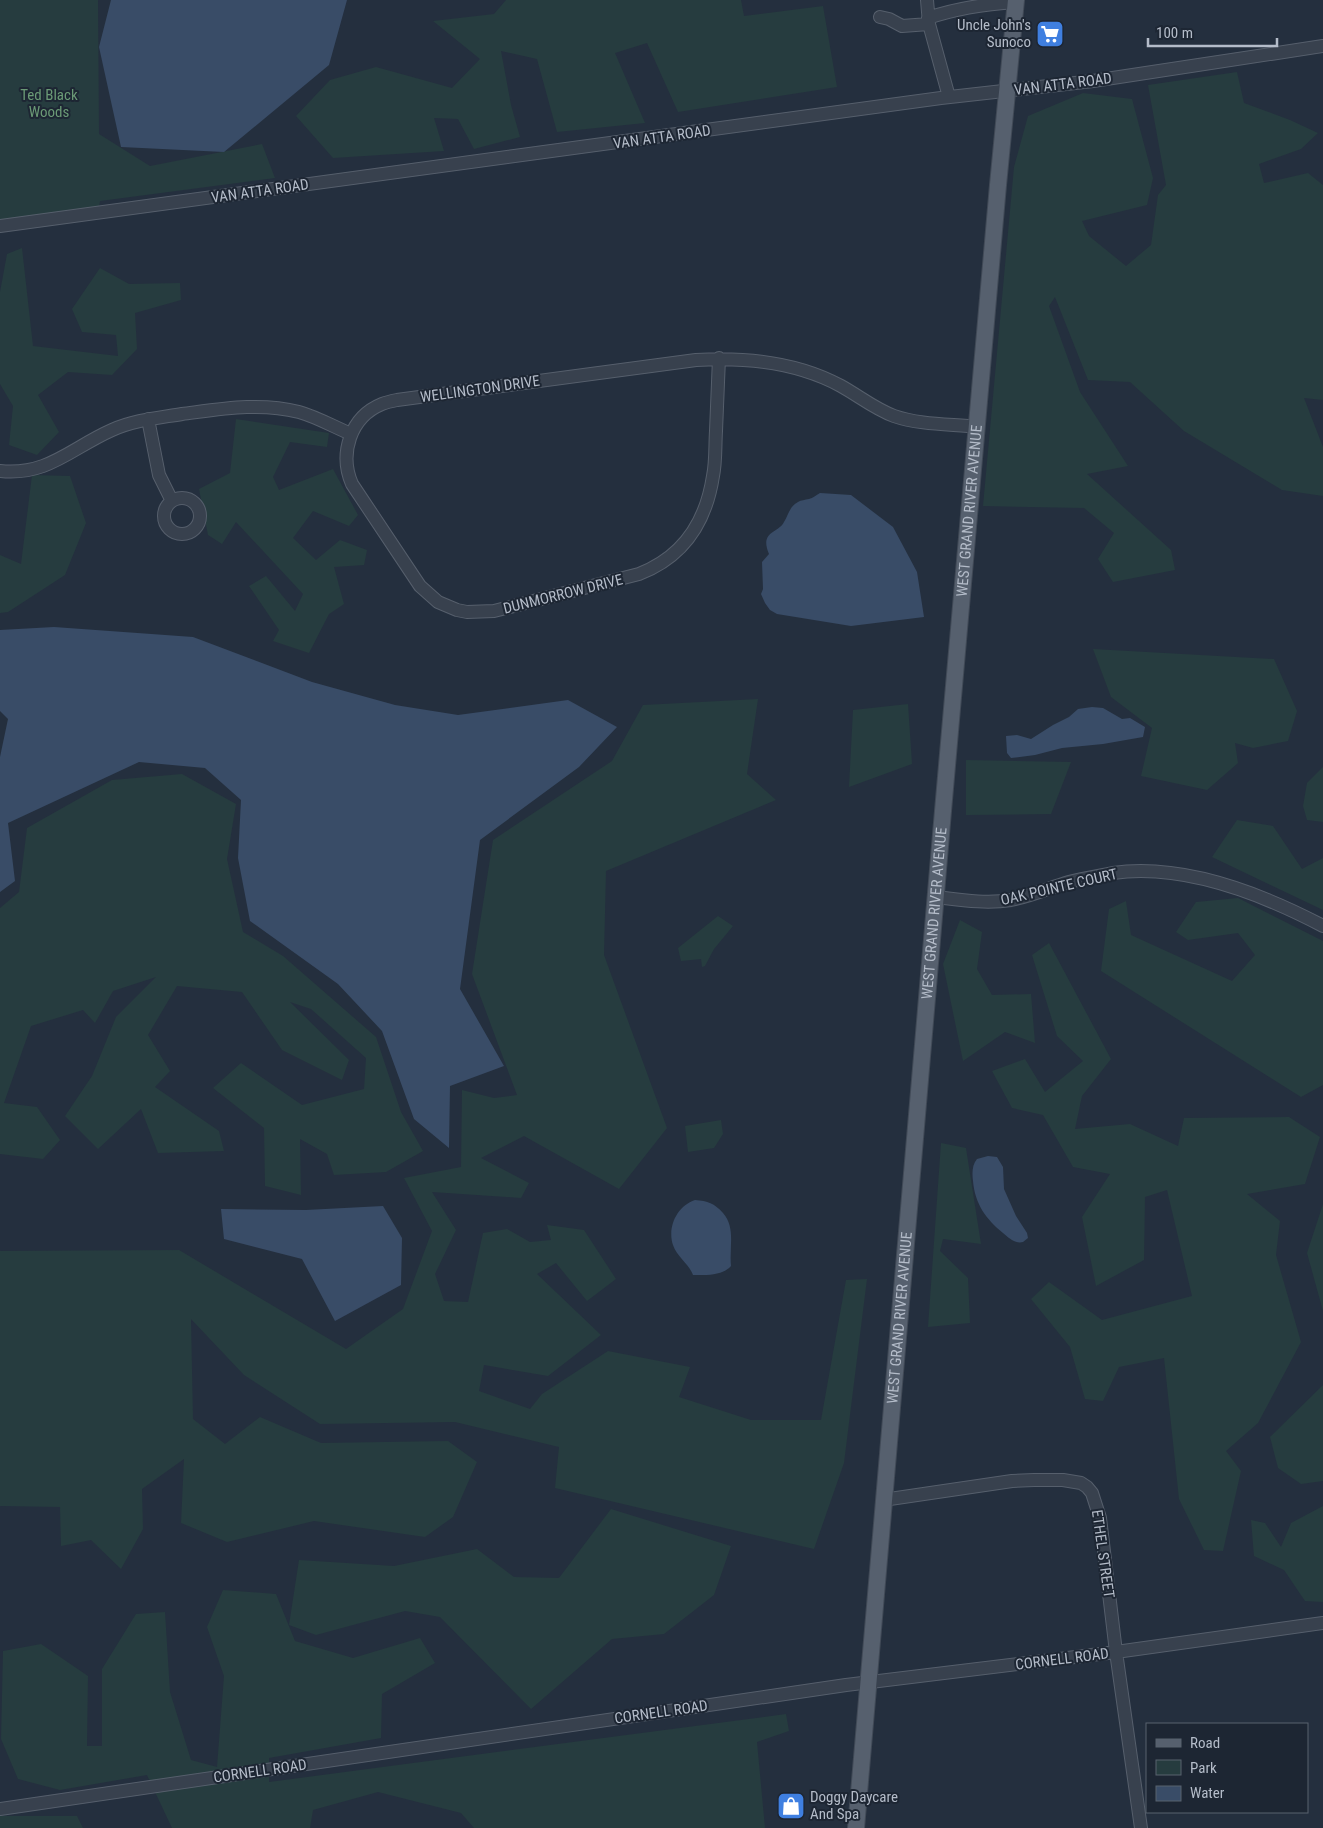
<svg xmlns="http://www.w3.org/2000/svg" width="1323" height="1828" viewBox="0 0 1323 1828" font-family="'Roboto Condensed',sans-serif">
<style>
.green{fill:#263c3f}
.water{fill:#394c67}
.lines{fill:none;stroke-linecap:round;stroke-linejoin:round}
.minor-casing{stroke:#565f6c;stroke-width:14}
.major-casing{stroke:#414a57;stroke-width:18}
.minor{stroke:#38414e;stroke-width:12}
.major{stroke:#56606e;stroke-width:16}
.labels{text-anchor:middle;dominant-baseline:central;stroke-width:4;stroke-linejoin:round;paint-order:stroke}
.poi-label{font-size:15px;fill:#b4bcc9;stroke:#1d2633;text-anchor:end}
.street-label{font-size:15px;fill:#b4bcc9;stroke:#1d2633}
.park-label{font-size:15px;fill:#6b9a76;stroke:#1d2633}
</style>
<rect width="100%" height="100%" fill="#242f3e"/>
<path class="green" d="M0,0H98L99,134L150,166L262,144L275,178L100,201L99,207L0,220Z
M506,0H741L744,16L823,6L837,87L678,112L647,43L615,53L645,123L557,132L537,59L501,51L511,105L520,137L474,149L458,119L434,118L444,151L333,158L296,116L330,80L376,67L452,88L480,59L433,21L494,14Z
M1237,72L1244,103L1290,120L1318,133L1301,149L1259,164L1264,183L1308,173L1323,185V400L1304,398L1323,447V496L1282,490L1184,431L1130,382L1088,380L1055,297L1049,306L1080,392L1128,466L1087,474L1171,550L1175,570L1113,582L1098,559L1114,533L1084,508L983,506L1014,167L1028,116L1083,93L1132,99L1153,178L1147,205L1082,221L1089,236L1126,266L1151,245L1158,195L1166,185L1148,85Z
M22,248L33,346L118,356L116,335L82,332L72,309L100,268L129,284L180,283L181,300L135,313L137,349L112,375L68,372L38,395L59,432L37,455L9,445L13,406L0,384V292L7,254Z
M236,419L329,433L327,447L290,442L273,477L279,490L333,469L358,515L349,526L313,511L293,538L316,560L340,540L367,550L364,565L334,567L344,604L329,614L309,653L273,641L279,630L249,586L266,576L295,611L303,594L236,522L222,544L208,535L199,489L230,473Z
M32,475L70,476L86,523L65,575L8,612L0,613V555L21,564Z
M1093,649L1274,659L1297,711L1288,741L1253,748L1235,743L1238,763L1207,790L1141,776L1152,728L1111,697Z
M758,699L747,774L776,800L606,871L604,955L667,1128L619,1189L524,1136L481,1158L529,1183L521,1198L432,1192L456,1230L435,1274L444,1301L468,1302L483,1233L507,1229L530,1242L551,1240L547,1225L584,1230L616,1279L587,1301L556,1263L537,1274L601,1335L548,1376L484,1365L479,1391L530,1409L542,1394L608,1351L690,1367L679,1397L751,1420H821L846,1280L867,1279L844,1463L814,1549L555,1488L559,1447L455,1422L320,1424L244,1375L191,1319L193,1419L225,1444L260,1417L321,1443L448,1441L477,1462L453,1517L425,1537L314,1521L227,1542L181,1523L184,1459L142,1489L143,1529L121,1569L91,1540L61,1546L60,1507L0,1506V1251L179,1250L346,1349L403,1309L432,1231L404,1178L461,1167L462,1090L494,1098L517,1095L472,974L493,840L612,761L643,705Z
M908,704L912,764L849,787L853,710Z
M966,760L1071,762L1051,814L966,815Z
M1323,767V822L1307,820L1303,806L1307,783Z
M182,774L236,804L227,859L243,932L283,956L376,1037L401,1112L423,1151L386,1172L334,1175L327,1154L300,1139L301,1195L265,1186L264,1128L213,1088L241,1063L302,1105L364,1089L366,1058L311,1009L290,1002L349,1060L342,1080L282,1050L242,992L177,986L148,1035L170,1071L155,1087L219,1131L224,1151L158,1153L141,1109L98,1149L65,1116L92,1076L116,1017L156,977L113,991L95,1023L83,1010L31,1026L4,1103L37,1107L60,1140L43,1159L0,1154V908L19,892L27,828L112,780Z
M1237,820L1273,826L1302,869L1323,858V910L1212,857Z
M1238,898L1323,941V1085L1301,1097L1101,971L1109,909L1126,901L1131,935L1232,981L1255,955L1238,933L1188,940L1176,932L1196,902Z
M718,916L733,926L714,949L705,966L702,967L701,959L681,961L678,948Z
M960,920L982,932L977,969L992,995L1031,994L1035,1043L1005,1032L963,1061L943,964Z
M1049,943L1111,1059L1082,1096L1075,1129L1130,1124L1178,1146L1184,1118L1289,1117L1320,1137L1305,1184L1247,1194L1280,1221L1276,1255L1301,1342L1258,1423L1226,1451L1241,1471L1223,1551L1204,1550L1179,1499L1164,1358L1119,1367L1103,1401L1085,1399L1070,1347L1031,1299L1049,1282L1102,1320L1192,1296L1167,1190L1145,1197L1144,1260L1096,1286L1082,1217L1110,1174L1073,1167L1043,1115L1012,1108L992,1071L1025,1059L1045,1092L1083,1061L1057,1036L1032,955Z
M721,1120L723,1134L714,1148L688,1152L685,1126Z
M941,1143L966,1148L981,1244L943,1239L940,1251L968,1278L970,1323L928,1327Z
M1323,1204V1311L1307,1253Z
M1323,1385V1481L1301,1484L1278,1468L1270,1437Z
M1323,1506V1602L1305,1601L1284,1570L1254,1556L1251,1520L1265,1523L1281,1547L1291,1523Z
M611,1509L731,1546L714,1595L664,1634L612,1639L531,1709L440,1617L405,1611L316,1635L289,1625L299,1560L394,1566L477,1549L514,1577L559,1578Z
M223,1590L276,1594L295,1641L353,1658L420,1638L435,1663L382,1694L381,1738L269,1758V1782L786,1714L789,1731L757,1742L765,1828H474L461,1813L378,1792L313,1810L310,1828H172L147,1775L60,1790L18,1779L1,1739L3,1651L41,1644L88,1676L87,1746H102V1669L136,1614L165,1612L170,1692L191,1760L217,1767L224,1676L207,1627Z
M0,1816H77L83,1828H0Z"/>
<path class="water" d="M111,0H347L329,65L224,152L121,147L99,47Z
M820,493L851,495L893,527L917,572L924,617L851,626L777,614L770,610L765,603L761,594L763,589L762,562L769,554C759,531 779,533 784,522C789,514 789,507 798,502C801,500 805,500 809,499C813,498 816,495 820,493Z
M54,627L193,637L312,682L395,705L458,715L568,700L617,727L579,767L480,840L460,989L504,1066L450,1086L449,1148L414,1119L382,1031L338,984L250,921L238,858L241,800L205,768L139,762L8,823L15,881L0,892V757L8,719L0,711V630Z
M1092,707L1103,708L1122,719L1130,718L1145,727L1143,737L1103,744L1062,748L1035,755L1011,758L1007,753L1006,736L1017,735L1031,739L1053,725L1069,717L1078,709Z
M988,1156L997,1157L1003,1167L1004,1189L1016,1216L1027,1233L1028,1238L1023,1242C1015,1244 1009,1238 1003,1233C986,1219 975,1204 973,1181C972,1173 972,1165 977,1159Z
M695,1200C708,1201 714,1203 723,1213C736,1228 729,1247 731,1266C722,1276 706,1275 693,1275C689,1264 677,1257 673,1245C667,1227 677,1206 695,1200Z
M383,1206L402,1238L401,1285L335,1321L302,1259L224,1239L221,1209L306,1210Z"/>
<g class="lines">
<defs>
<path id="minor" d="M927,0L929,24L949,97
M880,17L889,19L902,26L929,24
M928,18C957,8 986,4 1016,2
M0,226L941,98L1093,81L1323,46
M719,358C718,383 717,407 716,431C715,446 716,462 713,476C706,522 683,557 639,574L494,611L467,612L457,610L438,602L420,586L352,484C339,454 350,417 382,404C387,402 392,401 397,400L696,360C746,357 797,362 841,386C859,396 875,409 894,416C920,425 951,424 978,427
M148,419L159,475L172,501
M0,471C48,476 71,448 112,430C134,420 158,418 182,414C221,409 260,402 299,412C317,417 334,427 351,434
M164 516a18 18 0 1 1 36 0a18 18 0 1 1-36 0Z
M936,897C961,900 986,904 1011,900C1031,896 1049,888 1069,882C1083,878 1099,876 1113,873C1184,863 1262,894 1323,926
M883,1500L1012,1481L1034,1480H1063L1081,1483L1087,1487L1092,1493L1100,1518L1116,1652L1141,1828
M0,1809L846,1685L1116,1652L1323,1623"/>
<g id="major">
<path id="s1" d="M856,1828L943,811L998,185L1016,0"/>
</g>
</defs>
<use href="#minor" class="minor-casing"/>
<use href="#major" class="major-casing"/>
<use href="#minor" class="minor"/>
<use href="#major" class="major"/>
</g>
<defs>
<symbol id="supermarket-square" viewBox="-11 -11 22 22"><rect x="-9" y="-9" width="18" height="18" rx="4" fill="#3f7fe0" stroke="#1d2633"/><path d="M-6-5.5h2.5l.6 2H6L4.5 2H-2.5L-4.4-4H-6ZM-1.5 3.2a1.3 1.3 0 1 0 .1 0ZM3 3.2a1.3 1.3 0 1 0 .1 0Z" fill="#fff"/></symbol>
<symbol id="shop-square" viewBox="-11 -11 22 22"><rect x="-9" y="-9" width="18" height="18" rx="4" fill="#3f7fe0" stroke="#1d2633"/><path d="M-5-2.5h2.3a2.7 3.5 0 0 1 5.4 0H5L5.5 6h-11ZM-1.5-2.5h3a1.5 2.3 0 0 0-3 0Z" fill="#fff"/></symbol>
</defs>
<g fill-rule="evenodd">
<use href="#supermarket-square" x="1034" y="18" width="32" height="32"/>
<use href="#shop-square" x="775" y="1790" width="32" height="32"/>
</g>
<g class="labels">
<g class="poi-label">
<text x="1031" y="25">Uncle John's<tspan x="1031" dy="17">Sunoco</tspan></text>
<text x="810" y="1797" text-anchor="start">Doggy Daycare<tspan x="810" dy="17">And Spa</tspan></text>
</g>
<g class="street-label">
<text transform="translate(1063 84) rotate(-7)">VAN ATTA ROAD</text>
<text transform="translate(662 137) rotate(-8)">VAN ATTA ROAD</text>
<text transform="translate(260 191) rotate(-8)">VAN ATTA ROAD</text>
<text transform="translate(480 389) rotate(-8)">WELLINGTON DRIVE</text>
<text stroke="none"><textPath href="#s1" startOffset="1322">WEST GRAND RIVER AVENUE</textPath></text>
<text transform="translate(563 594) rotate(-14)">DUNMORROW DRIVE</text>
<text transform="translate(1059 887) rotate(-13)">OAK POINTE COURT</text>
<text stroke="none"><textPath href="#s1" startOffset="918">WEST GRAND RIVER AVENUE</textPath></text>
<text stroke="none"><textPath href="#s1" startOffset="512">WEST GRAND RIVER AVENUE</textPath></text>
<text transform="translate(1103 1554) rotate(82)">ETHEL STREET</text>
<text transform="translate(1062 1659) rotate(-7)">CORNELL ROAD</text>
<text transform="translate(661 1712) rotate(-8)">CORNELL ROAD</text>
<text transform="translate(260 1771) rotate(-8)">CORNELL ROAD</text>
</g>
<g class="park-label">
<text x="49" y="95">Ted Black<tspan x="49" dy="17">Woods</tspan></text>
</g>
</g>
<rect x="1146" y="1723" width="162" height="90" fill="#1d2633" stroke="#59626f"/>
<rect x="1156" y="1739" width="25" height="8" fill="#56606e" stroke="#59626f"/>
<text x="1190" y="1748" font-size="15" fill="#b4bcc9">Road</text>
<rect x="1156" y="1760" width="25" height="15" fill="#263c3f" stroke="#59626f"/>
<text x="1190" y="1773" font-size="15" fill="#b4bcc9">Park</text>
<rect x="1156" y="1786" width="25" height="15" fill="#394c67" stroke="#59626f"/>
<text x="1190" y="1798" font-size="15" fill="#b4bcc9">Water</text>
<path d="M1148 38v8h129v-8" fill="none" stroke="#b4bcc9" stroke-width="2.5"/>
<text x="1156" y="38" font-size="15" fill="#b4bcc9" stroke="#1d2633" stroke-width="4" paint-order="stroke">100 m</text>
</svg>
